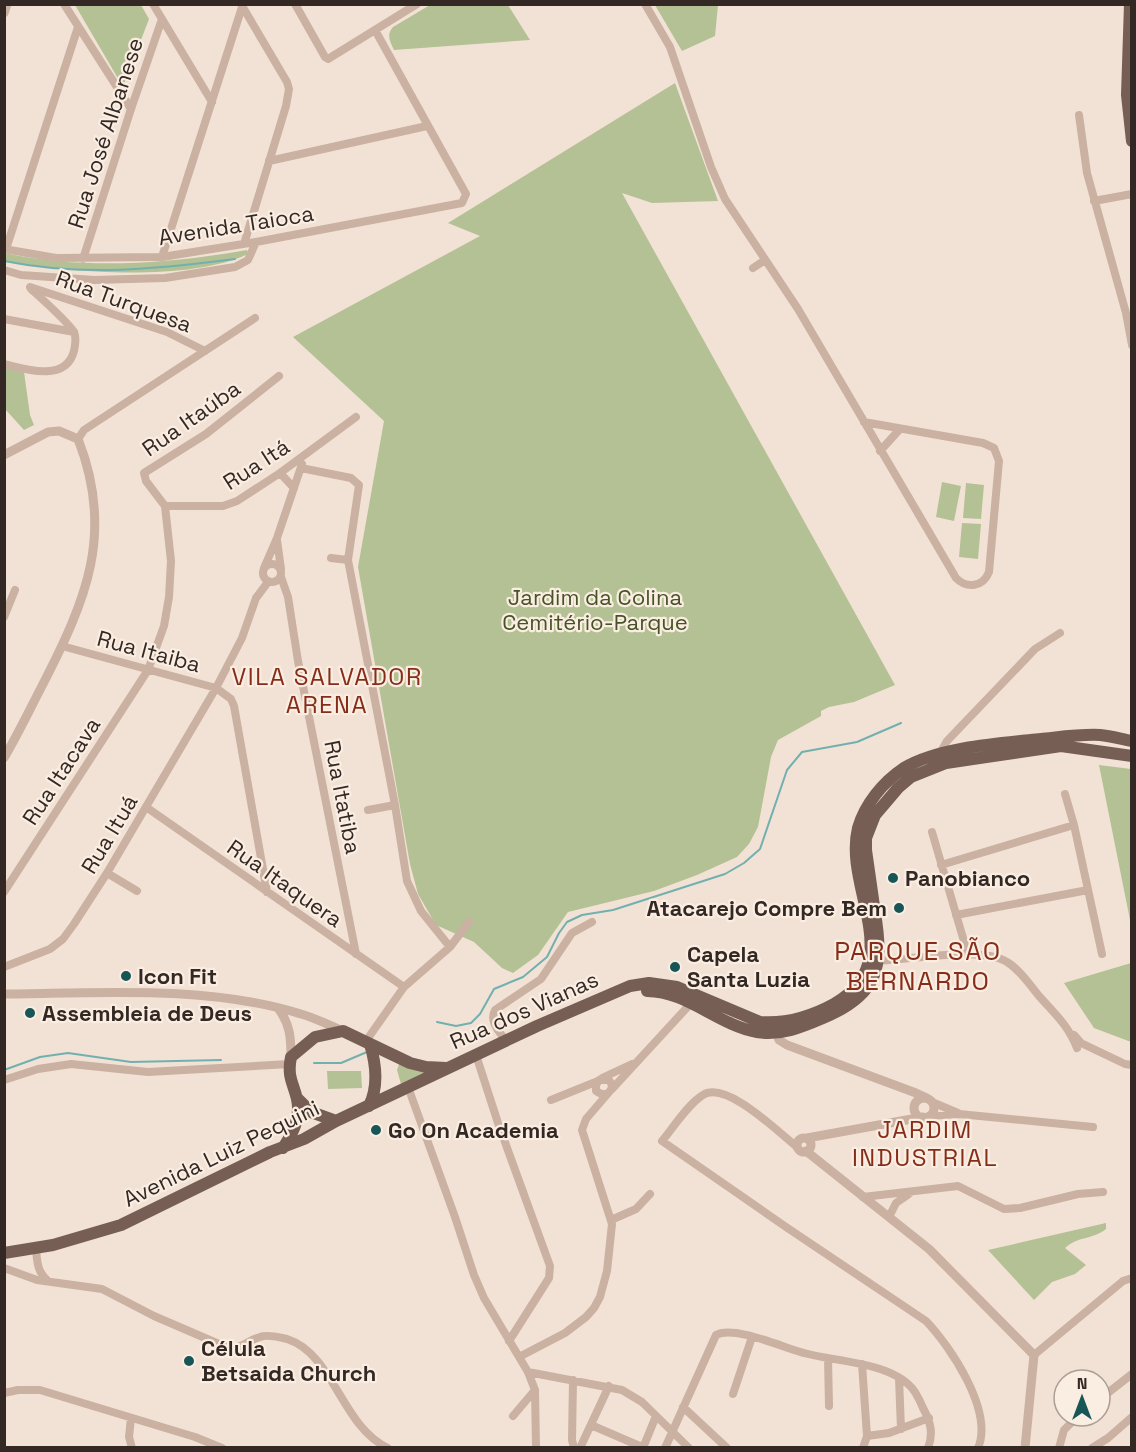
<svg xmlns="http://www.w3.org/2000/svg" width="1136" height="1452" viewBox="0 0 1136 1452" font-family="'Space Grotesk',sans-serif">
<style>
.green{fill:#b4c194}
.lines{fill:none;stroke-linecap:round;stroke-linejoin:round}
.stream{stroke:#72b0af;stroke-width:2}
.minor{stroke:#cab1a1;stroke-width:8}
.tertiary{stroke:#cab1a1;stroke-width:9}
.primary{stroke:#765e54;stroke-width:12}
.poi-dot{fill:#185556;stroke:#faede1;stroke-width:2}
.labels{text-anchor:middle;dominant-baseline:central;stroke-width:4.5;stroke-linejoin:round;paint-order:stroke}
.street-label{font-size:22px;fill:#332824;stroke:#faede1}
.park-label{font-size:22px;fill:#455327;stroke:#faede1}
.poi-label{font-size:22px;font-weight:bold;fill:#332824;stroke:#faede1;text-anchor:start}
.neighbourhood-label{font-size:24px;letter-spacing:1.5px;fill:#862d19;stroke:#faede1}
.quarter-label{font-size:26px;letter-spacing:1.5px;fill:#862d19;stroke:#faede1}
</style>
<rect width="100%" height="100%" fill="#f2e2d5"/>
<path class="green" d="M75,5H141L149,19L123,87Z
M508,5L530,40L394,50C390,41 386,35 393,27L430,5Z
M655,5H718L715,36L682,51Z
M675,83L718,201L652,203L622,193L895,685L854,702L829,707L821,711V716L778,740L771,757L758,827L749,844L737,857L697,875L654,891L568,912L538,955L513,973L502,968L474,942L436,925L418,894L410,864L358,567L384,421L293,337L480,236L448,223Z
M247,250L248,254C189,282 68,273 5,261L4,253C84,270 167,264 247,250Z
M4,368L24,372L30,415L34,425L24,430L5,409Z
M942,482L961,486L954,521L936,517Z
M966,483L984,485L981,519L963,518Z
M962,523L981,524L978,559L959,557Z
M1099,765L1131,769V925Z
M1131,963V1042L1094,1028L1064,983Z
M399,1064L430,1071L401,1084L397,1070Z
M327,1071H361L362,1088L328,1089Z
M1106,1223V1229C1092,1240 1078,1236 1065,1248L1086,1265L1075,1274L1052,1282L1034,1300L988,1250Z"/>
<g class="lines">
<path class="stream" d="M4,261C84,277 156,269 235,259
M437,1022L456,1026L471,1023L480,1014L494,989L523,977L547,957L559,933L567,922L582,915L613,910L725,874L744,863L760,849L787,770L802,752L857,742L901,723
M314,1063H341L367,1052
M4,1070L40,1057L68,1053L131,1062L221,1060"/>
<path class="minor" d="M64,4L131,109
M153,4L212,102
M241,4L287,82L289,89L286,106L244,244
M295,4L325,57L328,59L417,4
M645,4L670,47L711,167L725,199L798,309L956,578C967,589 983,587 989,572L999,461L994,448L983,443L864,422
M1079,115L1087,173L1126,313L1132,345
M269,161L427,126
M1094,201L1132,194
M4,249L56,258L162,257L256,242L462,203L466,194L375,30
M6,249L78,27
M162,257L243,4
M83,259L131,109L162,19
M753,268L765,260
M4,270L21,275L94,280L165,278L235,267L248,260L256,242
M30,287L167,332L205,351
M4,319L74,332
M4,364C27,370 66,382 74,351C75,345 77,338 74,332C67,321 42,299 31,289
M78,439L84,430L255,318
M880,451L900,429
M301,468L351,478L359,485L348,560L395,805L407,881L421,911L450,947
M280,473L294,488
M165,506H223L237,501L280,473L356,417
M277,540L281,569
M331,558L348,560
M263 573a9 9 0 1 1 18 0a9 9 0 1 1-18 0Z
M264,568L277,538L302,464
M281,577L288,597L298,661L356,954
M4,617L15,590
M62,646L216,688L231,699L234,706L267,892
M939,755L947,741L1035,649L1060,633
M1065,794L1074,825L1102,954
M146,807L404,987
M368,810L395,805
M932,832L968,955
M941,865L1074,825
M107,873L137,891
M4,892L148,670L164,626L169,597L171,561L165,506L146,481L144,473L206,434L279,376
M956,915L1088,890
M873,961C905,961 981,945 1007,962C1020,970 1030,985 1039,996C1055,1014 1068,1025 1077,1048
M4,967L50,949L63,939L74,924L107,873L216,688L242,638L256,598L268,582
M1074,1035L1081,1043L1125,1064L1132,1065
M366,1041L404,987L450,947L469,922
M506,1041C499,1031 489,1022 495,1010L541,979L572,933L592,922
M476,1055L498,1123L550,1266L549,1278L509,1341
M602,1078L632,1064
M4,1080L38,1069L71,1064L148,1072L290,1064
M408,1087L455,1217L474,1275L484,1298L528,1372L535,1390L536,1448
M612,1089L693,1001
M551,1100L598,1081
M932,1102L958,1113
M929,1116L959,1114L1093,1127
M797,1147C778,1132 726,1080 703,1095C688,1104 673,1128 662,1141L786,1227L926,1321C950,1346 994,1411 978,1448
M863,1197L958,1186L1004,1209L1020,1208L1078,1194L1103,1192
M889,1217L896,1203L909,1194
M611,1220L636,1209L650,1194
M36,1248C37,1261 37,1272 48,1281
M4,1268L37,1280L102,1289L154,1316L226,1347C241,1350 246,1341 260,1337C267,1334 279,1337 287,1339C334,1354 341,1426 388,1448
M1034,1355L1123,1281L1132,1278
M519,1357L565,1333L586,1317L594,1308L600,1297L607,1271L612,1224L582,1130L586,1119L610,1091C613,1087 612,1084 609,1080H599L596,1085V1091L603,1095L608,1093
M828,1358L829,1406
M862,1364L867,1436
M528,1372L622,1390L642,1402L689,1448
M899,1378L901,1429
M573,1380L572,1440L574,1448
M4,1393L18,1390H40L195,1437L222,1448
M733,1394L752,1337
M1100,1399L1132,1374
M683,1407L727,1448
M513,1416L535,1390
M131,1418L129,1437L132,1448
M591,1425L642,1447L645,1443L656,1416
M580,1448L609,1386
M665,1448L716,1335C734,1325 784,1348 804,1353C836,1362 895,1362 915,1392C918,1397 921,1403 923,1408C930,1421 934,1433 928,1448
M863,1448L867,1436L889,1433L929,1418
M1059,1448L1064,1430L1078,1416
M1092,1448L1108,1438L1132,1417"/>
<path class="tertiary" d="M4,13L7,4
M4,455L48,432L59,431L78,439C115,533 86,600 43,684C30,709 18,734 4,758
M4,994C101,993 208,985 301,1014C315,1018 329,1025 343,1031
M278,1008C290,1024 291,1037 291,1057
M775,1029L779,1040L787,1045L916,1093L927,1098
M914 1108a10 10 0 1 1 20 0a10 10 0 1 1-20 0Z
M797 1145a7 7 0 1 1 14 0a7 7 0 1 1-14 0Z
M807,1138L923,1117
M806,1151L929,1249L1034,1355L1025,1448"/>
<path class="primary" d="M1130,4L1127,95L1132,141
M647,991C687,991 718,1025 757,1032C781,1036 802,1027 823,1018C878,995 884,968 875,913C872,892 869,871 866,850V838L875,815L898,788L911,777L946,763L1061,746L1132,756
M297,1098L311,1112L336,1121
M369,1106C379,1086 376,1064 370,1044
M283,1148C293,1133 301,1118 297,1099C293,1082 287,1077 291,1057L315,1037L343,1031L410,1063L426,1067L446,1068
M4,1253L53,1245L121,1225L270,1152L304,1139L336,1121L537,1026L630,986L649,983L677,987L760,1022C785,1024 812,1016 834,1004C909,961 843,889 858,828C865,804 883,782 904,768C939,747 1001,743 1041,739C1061,737 1081,734 1100,735C1111,736 1121,739 1132,741"/>
</g>
<g class="poi-dot">
<circle cx="893" cy="878" r="6"/>
<circle cx="899" cy="908" r="6"/>
<circle cx="675" cy="967" r="6"/>
<circle cx="126" cy="976" r="6"/>
<circle cx="30" cy="1013" r="6"/>
<circle cx="376" cy="1130" r="6"/>
<circle cx="189" cy="1361" r="6"/>
</g>
<g class="labels">
<g class="street-label">
<text transform="translate(105 133) rotate(-72)">Rua José Albanese</text>
<text transform="translate(236 225) rotate(-9)">Avenida Taioca</text>
<text transform="translate(124 301) rotate(20)">Rua Turquesa</text>
<text transform="translate(191 418) rotate(-35)">Rua Itaúba</text>
<text transform="translate(256 464) rotate(-33)">Rua Itá</text>
<text transform="translate(149 651) rotate(15)">Rua Itaiba</text>
<text transform="translate(61 771) rotate(-57)">Rua Itacava</text>
<text transform="translate(343 797) rotate(79)">Rua Itatiba</text>
<text transform="translate(109 834) rotate(-59)">Rua Ituá</text>
<text transform="translate(285 883) rotate(35)">Rua Itaquera</text>
<text transform="translate(524 1010) rotate(-24)">Rua dos Vianas</text>
<text transform="translate(221 1153) rotate(-26)">Avenida Luiz Pequini</text>
</g>
<g class="park-label">
<text x="595" y="597">Jardim da Colina<tspan x="595" dy="25">Cemitério-Parque</tspan></text>
</g>
<g class="poi-label">
<text x="905" y="878">Panobianco</text>
<text x="887" y="908" text-anchor="end">Atacarejo Compre Bem</text>
<text x="687" y="954">Capela<tspan x="687" dy="25">Santa Luzia</tspan></text>
<text x="138" y="976">Icon Fit</text>
<text x="42" y="1013">Assembleia de Deus</text>
<text x="388" y="1130">Go On Academia</text>
<text x="201" y="1348">Célula<tspan x="201" dy="25">Betsaida Church</tspan></text>
</g>
<g class="neighbourhood-label">
<text x="327" y="676">VILA SALVADOR<tspan x="327" dy="28">ARENA</tspan></text>
<text x="925" y="1129">JARDIM<tspan x="925" dy="28">INDUSTRIAL</tspan></text>
</g>
<g class="quarter-label">
<text x="918" y="951">PARQUE SÃO<tspan x="918" dy="30">BERNARDO</tspan></text>
</g>
</g>
<rect width="1136" height="1452" fill="none" stroke="#332824" stroke-width="12"/>
<g transform="translate(1082 1398)"><circle r="28" fill="#faede1" stroke="#aa9e95" stroke-width="1.5"/>
<path d="M0-4.5L10 22L0 15L-10 22Z" fill="#185556"/>
<text y="-9" font-size="16" font-weight="bold" text-anchor="middle" fill="#332824">N</text>
</g>
</svg>
